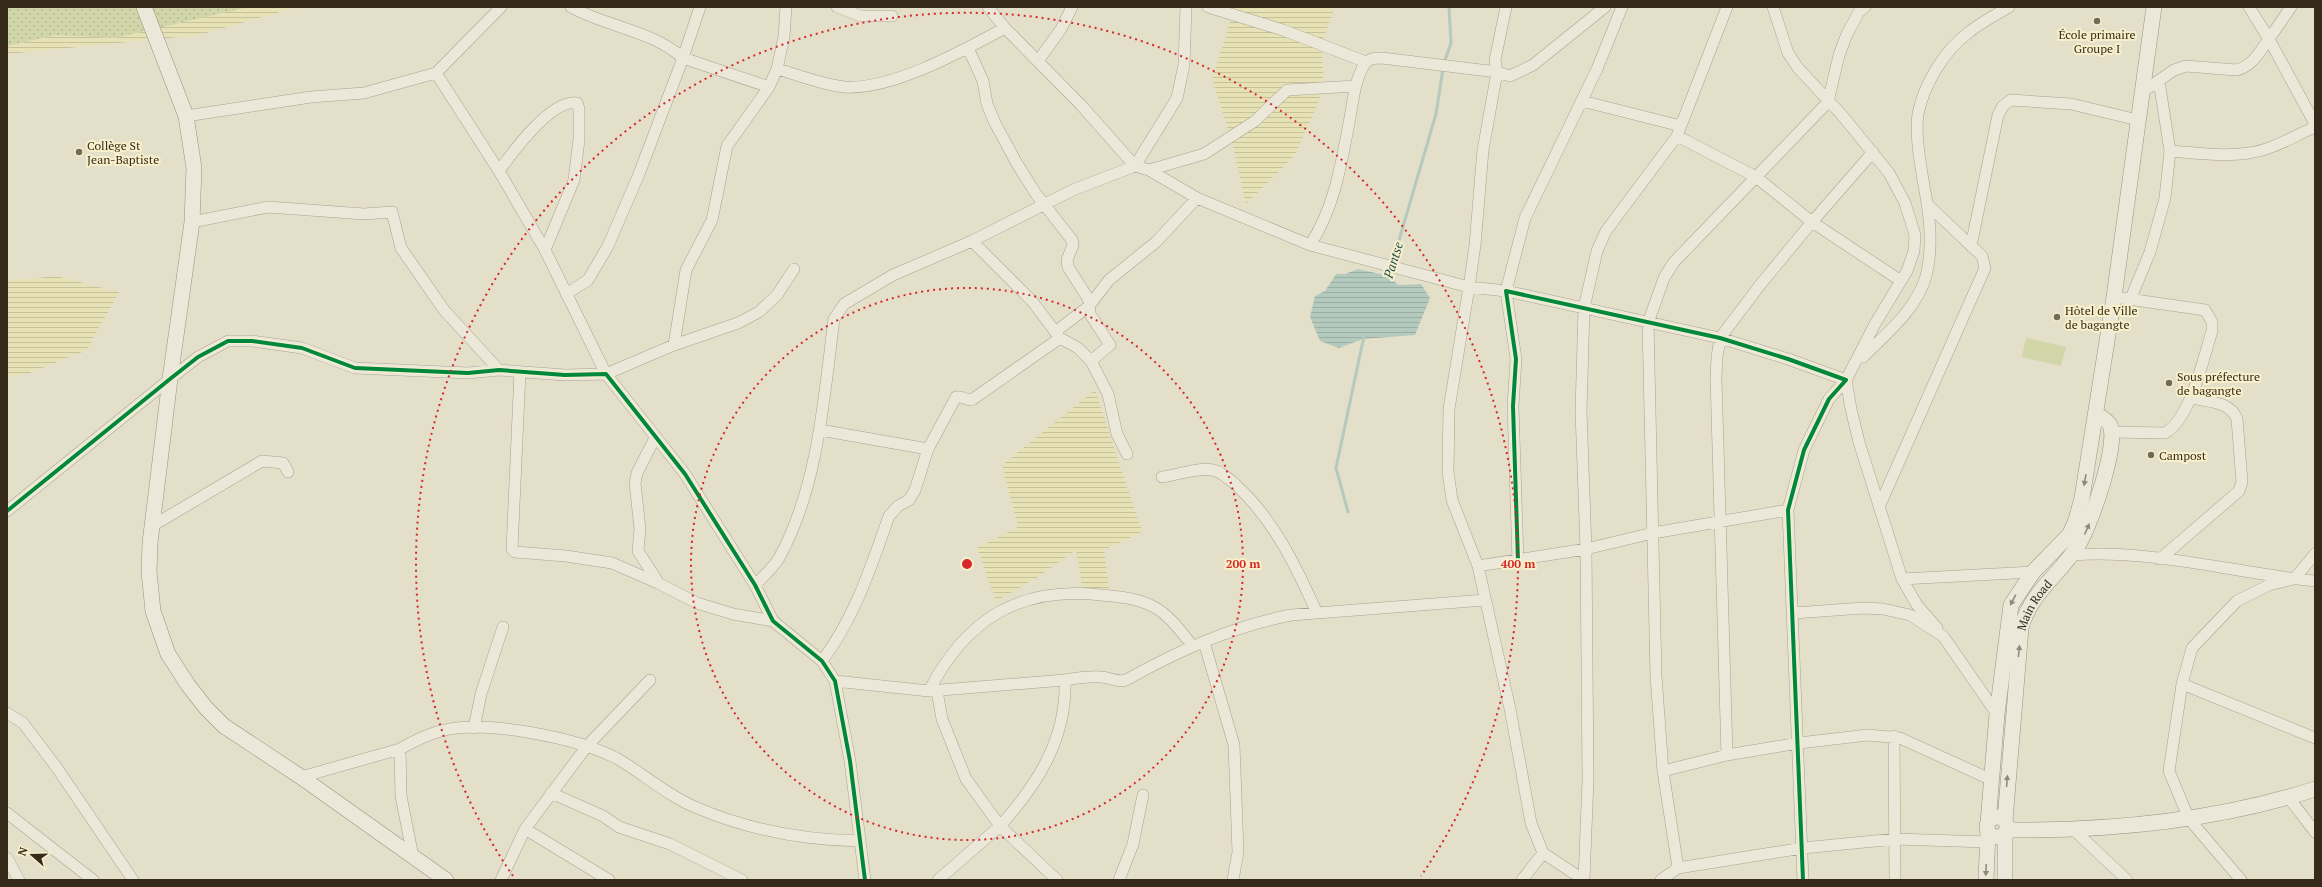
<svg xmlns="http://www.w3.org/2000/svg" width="2322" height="887" viewBox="0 0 2322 887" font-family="'PT Serif',serif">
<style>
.farmland{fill:url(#farmland-rules)}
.grass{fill:url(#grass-dots)}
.pitch{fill:#d0d6a8}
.water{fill:url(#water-rules)}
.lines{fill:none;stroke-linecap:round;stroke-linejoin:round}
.stream{stroke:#b4cabf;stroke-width:3}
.street-casing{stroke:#a9a292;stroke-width:12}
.secondary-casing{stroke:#989282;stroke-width:16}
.street{stroke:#ebe8da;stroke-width:11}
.secondary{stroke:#ebe8da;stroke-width:15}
.cycleway-casing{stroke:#f8f0cb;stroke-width:6}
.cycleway{stroke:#00873e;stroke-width:4}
.oneway{fill:#908a7a}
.ring{fill:none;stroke:#d62828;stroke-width:2;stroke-dasharray:2 4}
.poi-dot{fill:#736a57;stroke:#f8f0cb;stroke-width:1.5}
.labels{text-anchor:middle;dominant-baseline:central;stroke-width:4;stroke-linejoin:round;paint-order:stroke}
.poi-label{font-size:12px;fill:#362b1a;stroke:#f8f0cb;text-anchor:start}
.street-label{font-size:12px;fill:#362b1a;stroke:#f8f0cb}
.water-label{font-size:13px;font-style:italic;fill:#285558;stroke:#f8f0cb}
.centre{fill:#d62828;stroke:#f8f0cb;stroke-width:2}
.ring-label{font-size:12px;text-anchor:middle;font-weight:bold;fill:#d62828;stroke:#f8f0cb;stroke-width:4;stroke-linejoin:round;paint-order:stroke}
</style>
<defs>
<pattern id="farmland-rules" width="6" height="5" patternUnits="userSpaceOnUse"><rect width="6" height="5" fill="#e6e2b6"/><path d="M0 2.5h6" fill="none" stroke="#c6c29c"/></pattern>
<pattern id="grass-dots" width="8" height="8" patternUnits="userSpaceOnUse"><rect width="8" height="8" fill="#d0d6a8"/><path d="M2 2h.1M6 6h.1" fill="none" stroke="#b3b890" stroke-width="1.8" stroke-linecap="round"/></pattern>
<pattern id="water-rules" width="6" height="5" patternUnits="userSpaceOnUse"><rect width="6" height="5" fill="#b4cabf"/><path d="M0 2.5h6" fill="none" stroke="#9baea4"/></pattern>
</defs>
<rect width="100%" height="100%" fill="#e4dfc8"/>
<path class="farmland" d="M248,7H297L199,35L7,54V46L56,35L115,38Z
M1235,7H1335L1321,44L1324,89L1295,155L1246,204L1231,137L1212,79Z
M56,276L119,292L87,350L27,374L7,377V281Z
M1095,390L1142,532L1104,550L1109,589L1083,590L1076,550L1038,577L996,601L977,548L1018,527L1002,465Z"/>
<path class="grass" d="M7,7H248L115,38L56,35L7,46Z"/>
<path class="pitch" d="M2026,338L2066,347L2061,366L2022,357Z"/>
<path class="water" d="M1358,269L1389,276L1398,285L1421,284L1430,298L1415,335L1363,339L1339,348L1320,341L1310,317L1315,296L1325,291L1336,274H1345Z"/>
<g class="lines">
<path class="stream" d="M1444,63L1451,43L1449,7
M1392,264L1436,114L1443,69
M1348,512L1336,468L1364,336"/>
<defs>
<path id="street" d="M700,7L683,58L769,87
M837,7L861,16H892
M1186,7L1184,65L1177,98L1135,166L1149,170L1197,198L1310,245L1469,287L1475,245L1483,150L1497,72L1382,58C1375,58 1369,58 1365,64C1354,80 1353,104 1349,123C1341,165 1334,209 1310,245
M1208,7L1283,30L1366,62
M1506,7L1495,60L1497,72L1510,76L1533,65L1605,7
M1773,7L1788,53L1798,68L1841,114L1889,173L1905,203L1915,235L1914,251L1907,271L1876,322L1846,380L1851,409L1859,442L1902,579
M1865,7L1859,12L1847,34L1839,55L1828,102L1756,177L1812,222L1873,152
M2291,7L2269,39L2315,124
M968,48L983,81L987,104L995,123L1016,162L1036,194L1072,240L1073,245L1067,260L1068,267L1089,300L1090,314L1110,345L1091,361
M1038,61L1061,29L1072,7
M777,69C799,75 823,85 845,87C893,90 964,50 1005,28
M436,73L499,171L545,250L606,374L674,345L738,323L759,312L777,295L794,269
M2159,81L2170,151C2196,153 2223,157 2249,153C2272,150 2294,136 2315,127
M2141,93L2174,70L2186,66L2236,70C2252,67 2260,51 2269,39L2249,7
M1582,101L1681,126
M186,116L311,97L364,93L436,73L501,7
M1149,170L1204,154L1255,121L1287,90L1356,86
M499,171C512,153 551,99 577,103L579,109V140L574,180L545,250
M192,222L268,207L364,214L392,212L401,248L417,271L444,310L499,370
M972,241L1032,301L1060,338L1078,348L1091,361L1108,394L1117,434L1127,454
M1971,246L1998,115L2003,106L2011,100L2071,104L2138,120
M566,294L588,280L608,246L639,174L683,58C651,30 607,27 571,7
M2131,298L2150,252L2165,198L2170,151
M1055,332L1089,306L1109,280L1156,242L1197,198
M674,345L686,270L712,220L727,146L769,87L777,69L784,37L786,7
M1863,357C1886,334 1917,309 1926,276C1934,245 1929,211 1923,180C1920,160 1915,134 1918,114C1924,84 1944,51 1968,33C1980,23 1995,15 2009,7
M520,372L512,549L515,552L566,556L612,563L658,583L697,603L733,614L773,621
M820,430L928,449
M2111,432L2165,433C2191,418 2203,359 2212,331V322L2205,310L2114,297
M655,438L637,473L635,483L640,529L638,551L658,582
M1162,477C1177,475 1198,467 1213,470C1222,472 1229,479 1236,485C1274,520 1296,566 1317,613
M1879,507L1985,268L1982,256L1928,205
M7,511L170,379L198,357L228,341H252L302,348L355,368L468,373L499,370L565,375L606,374L685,474L755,585L773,621L822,661L835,681L850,761L865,880
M152,526L262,461L283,463L288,472
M2315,554L2294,579L2269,585L2237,601L2192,648L2182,684L2315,738
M2072,555C2153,549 2234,573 2315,581
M2160,559L2239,491L2242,482L2237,419C2230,401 2208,402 2191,398
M1518,561L1513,406L1516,359L1506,291L1720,338L1788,359L1846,380L1829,399L1804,450L1788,510L1803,880
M1478,566L1452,500L1448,472L1449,409L1469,287L1506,291L1525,218L1597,69L1622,7
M755,585C763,577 773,568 779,558C818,488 824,397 834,319L844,304L893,275L972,241L1073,190L1135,166L1081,105L1005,28L988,7
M1794,613L1863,608L1883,609L1910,615L1943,636L1997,714
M1937,628L1917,605L1902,579L2033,572
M1204,642L1234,745L1238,852L1233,880
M822,661C855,617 871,567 889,516L898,506L909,500L915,490L928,449L956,397C962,395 967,402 973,399L1060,338
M835,681L929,691L1065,680
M2182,684L2169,771L2189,819L2241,880
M929,691C966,619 1019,586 1101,595C1120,597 1139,598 1156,608C1171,617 1181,632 1192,645
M937,691L942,719L966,779L1000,826C1038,784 1067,738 1065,680C1077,678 1089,676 1101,677C1110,677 1116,683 1126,680C1180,650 1231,627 1291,615L1485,600
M7,713L23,723L57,768L133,880
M474,728L481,694L503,627
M1894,736L1895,880
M1727,755L1716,378L1717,357L1720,338L1760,285L1812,222L1901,281
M1663,771L1656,676L1648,323L1664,278L1674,262L1756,177L1677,136L1727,7
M301,777L400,749
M551,793L603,816L619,827L670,844L742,880
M2289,798L2315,832
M7,813L93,880
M525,829L587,746L650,680
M2074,830L2127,880
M1543,853L1531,823L1510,709L1478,566L1586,549L1653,533L1788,510
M413,857L401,796L400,749C414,741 430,733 445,730C487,720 577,738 616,758C643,773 666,795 695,807C748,830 803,840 860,841
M7,858L19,880
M1678,868L1663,771L1727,755L1799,743L1868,735L1900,738L1992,780
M501,880L525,829L609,880
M938,880L1000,826L1057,880
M1119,880L1133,844L1143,795
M1522,880L1543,853L1584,880
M1584,880L1588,779L1586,549L1581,411L1584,308L1597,251L1606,231L1677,136
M1661,880L1678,868L1803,848L1895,839L1988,842"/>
<g id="secondary">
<path d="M144,7L186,116L194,168L192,222L170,379L150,543L149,572L153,611L168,654L188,685L206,708L224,726L301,777L446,880"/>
<circle cx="1997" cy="827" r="10"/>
<path id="s1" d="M2005,820L2021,628C2032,589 2061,575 2080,542C2091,523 2119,444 2110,425C2107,420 2101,417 2096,414"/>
<path d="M1988,823L1997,714L2011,605L2033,572L2070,534L2076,520L2082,498L2114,297L2154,7"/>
<path d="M2007,830C2111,831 2216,821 2315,789"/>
<path d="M2005,834V880"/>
<path d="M1986,880L1988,831"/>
</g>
</defs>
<use href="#street" class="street-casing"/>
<use href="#secondary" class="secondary-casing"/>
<use href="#street" class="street"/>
<use href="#secondary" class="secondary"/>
<defs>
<path id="cycleway" d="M7,511L170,379L198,357L228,341H252L302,348L355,368L468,373L499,370L565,375L606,374L685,474L755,585L773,621L822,661L835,681L850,761L865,880
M1518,561L1513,406L1516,359L1506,291L1720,338L1788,359L1846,380L1829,399L1804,450L1788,510L1803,880"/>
</defs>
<use href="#cycleway" class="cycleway-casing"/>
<use href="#cycleway" class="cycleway"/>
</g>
<defs><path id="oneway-solid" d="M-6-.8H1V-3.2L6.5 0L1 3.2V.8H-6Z"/></defs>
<g class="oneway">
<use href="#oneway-solid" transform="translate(2085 480) rotate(100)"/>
<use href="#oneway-solid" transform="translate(2087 529) rotate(-66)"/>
<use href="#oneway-solid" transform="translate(2013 600) rotate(118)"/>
<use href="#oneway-solid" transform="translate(2019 651) rotate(-84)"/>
<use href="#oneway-solid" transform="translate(2007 781) rotate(-86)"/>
<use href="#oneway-solid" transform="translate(1986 870) rotate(92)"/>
</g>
<g class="ring">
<circle cx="967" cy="564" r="276"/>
<path d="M513 876A551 551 0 1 1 1421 876"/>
</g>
<g class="poi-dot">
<circle cx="2097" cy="21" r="4"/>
<circle cx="79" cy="152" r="4"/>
<circle cx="2057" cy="317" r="4"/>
<circle cx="2169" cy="383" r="4"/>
<circle cx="2151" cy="455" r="4"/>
</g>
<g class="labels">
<g class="poi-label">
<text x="2097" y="34" text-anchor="middle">École primaire<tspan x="2097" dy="14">Groupe I</tspan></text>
<text x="87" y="145">Collège St<tspan x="87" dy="14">Jean-Baptiste</tspan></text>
<text x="2065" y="310">Hôtel de Ville<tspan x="2065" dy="14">de bagangte</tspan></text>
<text x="2177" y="376">Sous préfecture<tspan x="2177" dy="14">de bagangte</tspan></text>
<text x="2159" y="455">Campost</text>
</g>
<g class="street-label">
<text stroke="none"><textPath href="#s1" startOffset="219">Main Road</textPath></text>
</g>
<g class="water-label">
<text transform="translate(1393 260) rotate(-73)">Pantse</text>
</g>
</g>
<circle cx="967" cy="564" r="6" class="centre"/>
<g class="ring-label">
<text x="1243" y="568">200 m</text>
<text x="1518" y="568">400 m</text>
</g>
<rect width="2322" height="887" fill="none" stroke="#362b1a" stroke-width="16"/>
<g transform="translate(32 855) rotate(290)" stroke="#f8f0cb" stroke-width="3" paint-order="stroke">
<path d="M0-3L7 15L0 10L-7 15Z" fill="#362b1a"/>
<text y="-6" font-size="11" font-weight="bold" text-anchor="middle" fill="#362b1a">N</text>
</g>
</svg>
